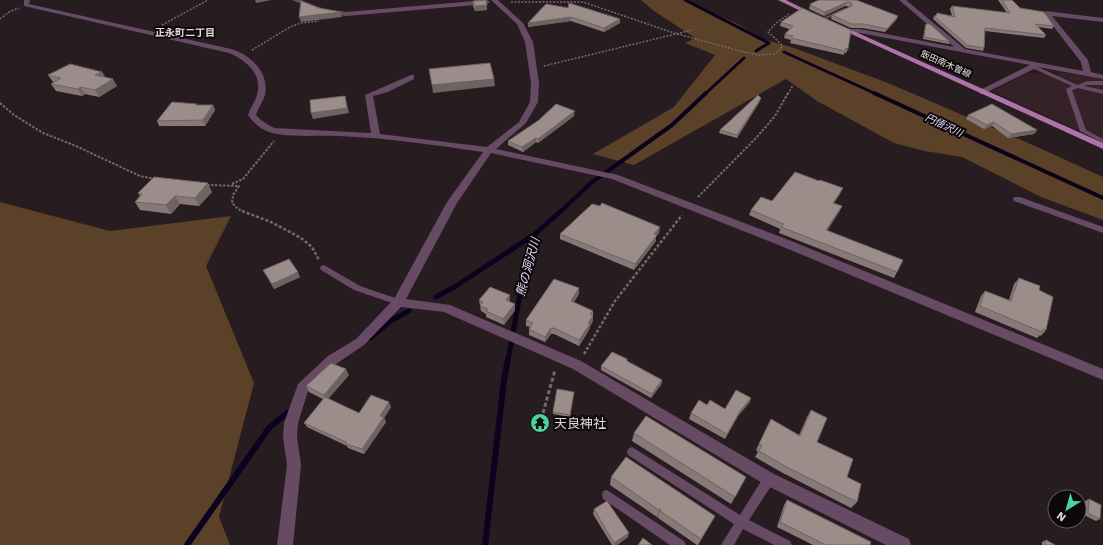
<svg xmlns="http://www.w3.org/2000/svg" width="1103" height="545" viewBox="0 0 1103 545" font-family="'Work Sans','Noto Sans JP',sans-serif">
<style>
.built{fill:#342227}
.green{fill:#5a4128}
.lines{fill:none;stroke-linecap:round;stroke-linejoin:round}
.stream-far3{stroke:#0c021e;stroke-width:3}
.stream-far2{stroke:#0c021e;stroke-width:4}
.stream-far1{stroke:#0c021e;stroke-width:5}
.stream{stroke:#0c021e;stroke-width:6}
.path-far3{stroke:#746a6d;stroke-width:1.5;stroke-dasharray:2 1.5;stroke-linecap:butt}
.path-far2{stroke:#746a6d;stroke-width:2;stroke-dasharray:2.5 1.5;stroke-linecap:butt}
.path-far1{stroke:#746a6d;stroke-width:2.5;stroke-dasharray:3 2;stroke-linecap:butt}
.path{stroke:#746a6d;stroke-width:3;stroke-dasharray:4 2.5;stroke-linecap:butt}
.service{fill:#674a64;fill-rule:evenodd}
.minor{fill:#674a64;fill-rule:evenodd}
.primary{fill:#ae74aa;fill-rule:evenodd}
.wall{fill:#867977}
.shaded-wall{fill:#6d6361}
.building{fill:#9c8d8a;stroke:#6d6361}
.labels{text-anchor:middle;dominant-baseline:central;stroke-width:4;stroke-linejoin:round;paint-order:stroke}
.far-street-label{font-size:9px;fill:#e2dadc;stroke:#0d0809}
.far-neighbourhood-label{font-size:10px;font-weight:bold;fill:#e2dadc;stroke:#0d0809}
.far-water-label{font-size:10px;font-style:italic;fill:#e5def9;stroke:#0d0809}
.water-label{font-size:12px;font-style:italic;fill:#e5def9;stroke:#0d0809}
.near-poi-label{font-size:13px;fill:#e2dadc;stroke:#0d0809;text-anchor:start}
</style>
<rect width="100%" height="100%" fill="#271c1f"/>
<path class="built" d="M1062,72L1103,79V142L992,91L1027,73L1057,75Z"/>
<path class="green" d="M641,0H688L707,11L736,23L763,39L794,48L888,83L1035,146L1103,177V220L1041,197L962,157L925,151L894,143L817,101L786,79L634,165L593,154L674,107L715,55L685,43L695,38L654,11Z
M0,202L110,231L231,216L206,266L254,383L219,517L230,545H0Z"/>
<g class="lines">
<path class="stream-far3" d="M685,0L769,43
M756,51L769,43
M784,52L876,94
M705,94L744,58"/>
<path class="stream-far2" d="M874,93L1103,198
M560,212L591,183L672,125L706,93"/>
<path class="stream-far1" d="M436,297L456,286L535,234
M370,338L392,320L409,311
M508,360L523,278L535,234L561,211"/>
<path class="stream" d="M187,545L269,428L287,413
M485,545L504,380L508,359"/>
<path class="path-far3" d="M511,2H583L674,33L740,51L758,55L775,54L782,47L781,44L768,32L776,23L789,14
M0,19L9,12L19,8
M162,25L208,0
M252,50L290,27L301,23L319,21
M544,66L692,30
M788,94L793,85"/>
<path class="path-far2" d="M0,103L14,115L43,133L76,146L140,176L156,179
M232,184L243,179L274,141
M207,185L239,186L233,195L232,203L238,209L245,212
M698,197L756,138L775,116L788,93"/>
<path class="path-far1" d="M242,211L271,222L301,238L312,247L319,260
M584,354L615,301L682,215"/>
<path class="path" d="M543,413L555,370"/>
<path class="service" d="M845,8L849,9L824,20L820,19Z
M1032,66H1036L1077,85L1088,81H1103V85H1088L1084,86L1103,90V94L1078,88L1072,90L1086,130L1103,139V143L1080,131L1066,89L1072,86L1032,68Z
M1014,197H1020L1103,227V233L1014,201L1013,199Z
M324,265L360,286L401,300L402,302L401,304L398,305L354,290L321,270L320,268L321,266Z
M632,447L740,515L765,475L769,474L773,475L774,479L773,483L749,520L790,541L792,545H774L743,529L734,545H721L734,524L628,455L627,452L628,449Z
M607,490L684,541L686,545H670L603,499L602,495L603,491Z"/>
<path class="minor" d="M24,0H30L29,4L231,49C250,54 270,73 265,95C263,102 258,108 256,115L262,121L274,128L371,133L365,95L411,75H414V79L388,92L373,96L380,134L487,147L519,122L530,102L531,83L525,42L517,24L491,0H498L523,23L533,42L539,83L538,102L526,123L496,149L618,175L789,240L1103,369V380L781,246L612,179L491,153L457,203L406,299L450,305L581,361L774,474L909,539L911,545H886L764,484L573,369L444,312L401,307L364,345L336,364L308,391L298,423L297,437L301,465L293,545H277L287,465L283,437L284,423L298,384L328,356L356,339L394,299L447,202L483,152C435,145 387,138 338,136C319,135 287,138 269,132C260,129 253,122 248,115C250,108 255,102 257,95C263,74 246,60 229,53L24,6Z
M292,0H301L324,9L346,12L487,0L490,2L487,4L346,16L321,12Z
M899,0H906L965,49L1083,71L1081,62L1043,13L1046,11L1103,18V22L1052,16L1088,60L1091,72L1103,75V79L1038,67L983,94H980V90L1030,65L860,33H848L845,31L848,29H860L954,47Z"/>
<path class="primary" d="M778,0H786L816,15L811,16Z
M836,25H840L1103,143V149L836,27Z"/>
</g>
<path class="wall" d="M856,0L898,16L896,20L885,32L862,28H851L831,19L832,15L850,7L845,6L824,16L809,9L810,4Z
M998,0H1012L1020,8L1054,26L1052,29L1038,27L1046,35L1044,38L985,31L984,48L983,51L966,48L933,19L934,16H935L937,13L952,16L950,9L952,6L1007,13Z
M473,1L487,5V10L475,11L473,6Z
M546,4L620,19V23L604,32L571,21L528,27Z
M802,8L848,49L846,53H844V55L790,43L791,40L784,38L785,34L789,29L780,26L781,22Z
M926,24L950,42L949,44L923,39L925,26Z
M102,72L105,77L117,86L99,97L85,94L82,96L56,91L51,84L54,82H53L48,75Z
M760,101L737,138L719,133L720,130Z
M197,105H213L215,110L205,126H159L157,121Z
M968,115L1037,130L1034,134L1008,138L992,126L984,129L966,119Z
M574,116L538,143L536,142L523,152L508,145V141Z
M212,192L199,206L180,204L171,214L140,210L135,202L140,196L138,193Z
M840,194L834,203L842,206L839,212L827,231L897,272L894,278L779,233L780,229L749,215L751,210L772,201Z
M659,233L656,236V241L634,270L560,239V234Z
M263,270L300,277L274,289Z
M1019,278L1039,290L1046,330L1041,336L1040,335L1037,338L975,312L981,296L985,291L1009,300L1014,284Z
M579,294L574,302L593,311V321L590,326L589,330L579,346L554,334H551L545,342L529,335V329L530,327L526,326V320Z
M479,300L510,301L509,302L515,304V310L504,325L486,317V314L481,311Z
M601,366L662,380L661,385L651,398L601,370Z
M349,375L328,399L359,413L391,407L384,418L386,422L364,454L348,448L347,446L307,427L304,423L323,399L309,392L306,386Z
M574,392L570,417L553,414V412Z
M751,398L749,403L738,416L725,439L689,419L691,413L707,405L725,409Z
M811,410L817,442L847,477L857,502L851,508L781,472L755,457L758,452L756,450L771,419L799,435L807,417Z
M634,433L746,477L731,504L632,441Z
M611,477L715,516L711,523L698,545H697L658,518V516L657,517L610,485Z
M1089,499L1100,519L1096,521L1084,515L1085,501Z
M787,500L870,545H813L777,527L784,505Z
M594,509L628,537L617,545H612L593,514Z
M1046,540L1055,545H1042V542Z"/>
<path class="shaded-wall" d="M255,0H271L256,3Z
M847,2L845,6L824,16L825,12Z
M487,5V10L475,11V6Z
M341,12L342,17L301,22L299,17Z
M898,16L896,20L885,32L887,29Z
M571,17V21L528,27V23Z
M620,19V23L604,32V28Z
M102,72L106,78L95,75Z
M113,79L117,86L99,97L95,90Z
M494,79L495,86L433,93L432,85Z
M80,87L85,94L82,96L78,89Z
M345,96L349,113L313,119L311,113Z
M761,98L760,101L737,138V135Z
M213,105L215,110L205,126L203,120Z
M575,111L574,116L538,143V139Z
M994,122L992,126L984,129L987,125Z
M1037,130L1034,134L1008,138L1011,134Z
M536,138V142L523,152L522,147Z
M208,183L212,192L199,206L195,198Z
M843,188L840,194L830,208L833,203Z
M175,196L180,204L171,214L166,205Z
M842,206L839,212L823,236L826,230Z
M660,227L659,233L656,236V241L634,270L635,264L654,234Z
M298,272L300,277L274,289L272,284Z
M579,288V294L571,307V301Z
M510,295V301L506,306V300Z
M515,304V310L504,325L503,319Z
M593,316V321L590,326L589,330L579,346V340L588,323Z
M551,328V334L545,342V337Z
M346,369L349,375L326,401L324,395Z
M662,380L661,385L651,398L652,394Z
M751,398L749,403L738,416L725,439L727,434L740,411Z
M389,402L391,407L384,418L386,422L364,454L362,449L380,416Z
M661,509L658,516L657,517L659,510Z
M629,533L628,537L617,545H614V543Z"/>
<path class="building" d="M486,0L487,5L475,6L473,1Z
M819,0H856L898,16L887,29L864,24H852L832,15L852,6V3L847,2L825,12L810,5L812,4H810Z
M1002,0H1012L1020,8L1044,12L1054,26L1035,24L1046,35L985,28L984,48L967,45L934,16H936L937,13L955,17L952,6L1010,13Z
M301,1L319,8L341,12L299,17Z
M569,3L620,19L604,28L571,17L528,23L546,4L568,8Z
M802,8L851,30L848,49L846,48L845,51L791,38L793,36L785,34L793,26L781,22Z
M926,24H930L950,42L924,37Z
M490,63L494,79L432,85L429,69Z
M70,64L102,72L95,75L113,79L95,90L80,87L78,89L51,84L61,78L48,75Z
M758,95L761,98L737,135L720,130Z
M345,96L347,108L311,113L310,100Z
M172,102L197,104L196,105H213L203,120L157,121Z
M556,104L575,111L538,139L536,138L522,147L508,141L539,120Z
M992,104L1037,130L1011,134L994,122L987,125L968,115Z
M795,172L819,181L820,180L843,188L833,203L842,206L826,230L903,260L897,272L781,227L784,224L751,210L761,197L772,201Z
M154,177L208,183L195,198L175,196L166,205L135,202L142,194L138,193Z
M602,203L660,227L654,234L657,235L635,264L560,234L592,204L600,206Z
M289,259L298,272L272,284L263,270Z
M1019,278L1040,286L1039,290L1053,297L1046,330L1043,329L1042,332L980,306L985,291L1011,301Z
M554,279L579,288L571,301L593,311L590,314L593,316L588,323L590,324L579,340L554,328H551L545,337L529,329L533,323L526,320Z
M490,287L510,295L506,300L515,304L503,319L486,311L488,309L480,306L483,302L479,300Z
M612,352L627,359V361L662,380L652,394L601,366Z
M331,363L346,369L324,395L306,386Z
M557,389L574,392L570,415L553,412Z
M736,390L751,398L740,411L727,434L691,413L699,400L707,405L710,400L725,409Z
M371,395L389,402L380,416L384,417L362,449L346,444V442L304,423L325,397L359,413Z
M811,410L827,418L817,442L853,459L847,477L861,484L857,502L785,466L759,451L762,445L759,444L771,419L800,436Z
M646,416L746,477L735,497L634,433Z
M626,457L715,516L701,539L660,511L661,509L659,510L611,477Z
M1089,499L1101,505L1100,519L1088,513Z
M787,500L871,542L870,545H826L780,522Z
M607,501L629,533L614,543L594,509Z
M643,538L652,545H638Z
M1046,540L1055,545H1045Z"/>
<defs>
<symbol id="temple-disc" viewBox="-11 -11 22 22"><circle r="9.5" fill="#48d49d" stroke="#0d0809"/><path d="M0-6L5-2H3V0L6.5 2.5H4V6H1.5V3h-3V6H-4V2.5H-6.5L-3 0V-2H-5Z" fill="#111"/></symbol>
</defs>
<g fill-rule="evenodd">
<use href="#temple-disc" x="529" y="412" width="22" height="22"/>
</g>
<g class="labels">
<g class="far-street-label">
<text transform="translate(946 64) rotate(24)">飯田南木曽線</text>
</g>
<g class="far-neighbourhood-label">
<text x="185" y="32">正永町二丁目</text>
</g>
<g class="far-water-label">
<text transform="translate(944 125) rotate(25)">円悟沢川</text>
</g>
<g class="water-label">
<text transform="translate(528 267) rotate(-75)">熊の洞沢川</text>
</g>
<g class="near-poi-label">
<text x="554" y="423">天良神社</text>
</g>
</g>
<g transform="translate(1067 509) rotate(217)"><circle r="19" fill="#0d0809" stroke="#625c5d"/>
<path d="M0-3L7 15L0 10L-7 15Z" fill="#48d49d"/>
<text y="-6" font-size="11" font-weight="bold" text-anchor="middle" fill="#e2dadc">N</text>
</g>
</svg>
